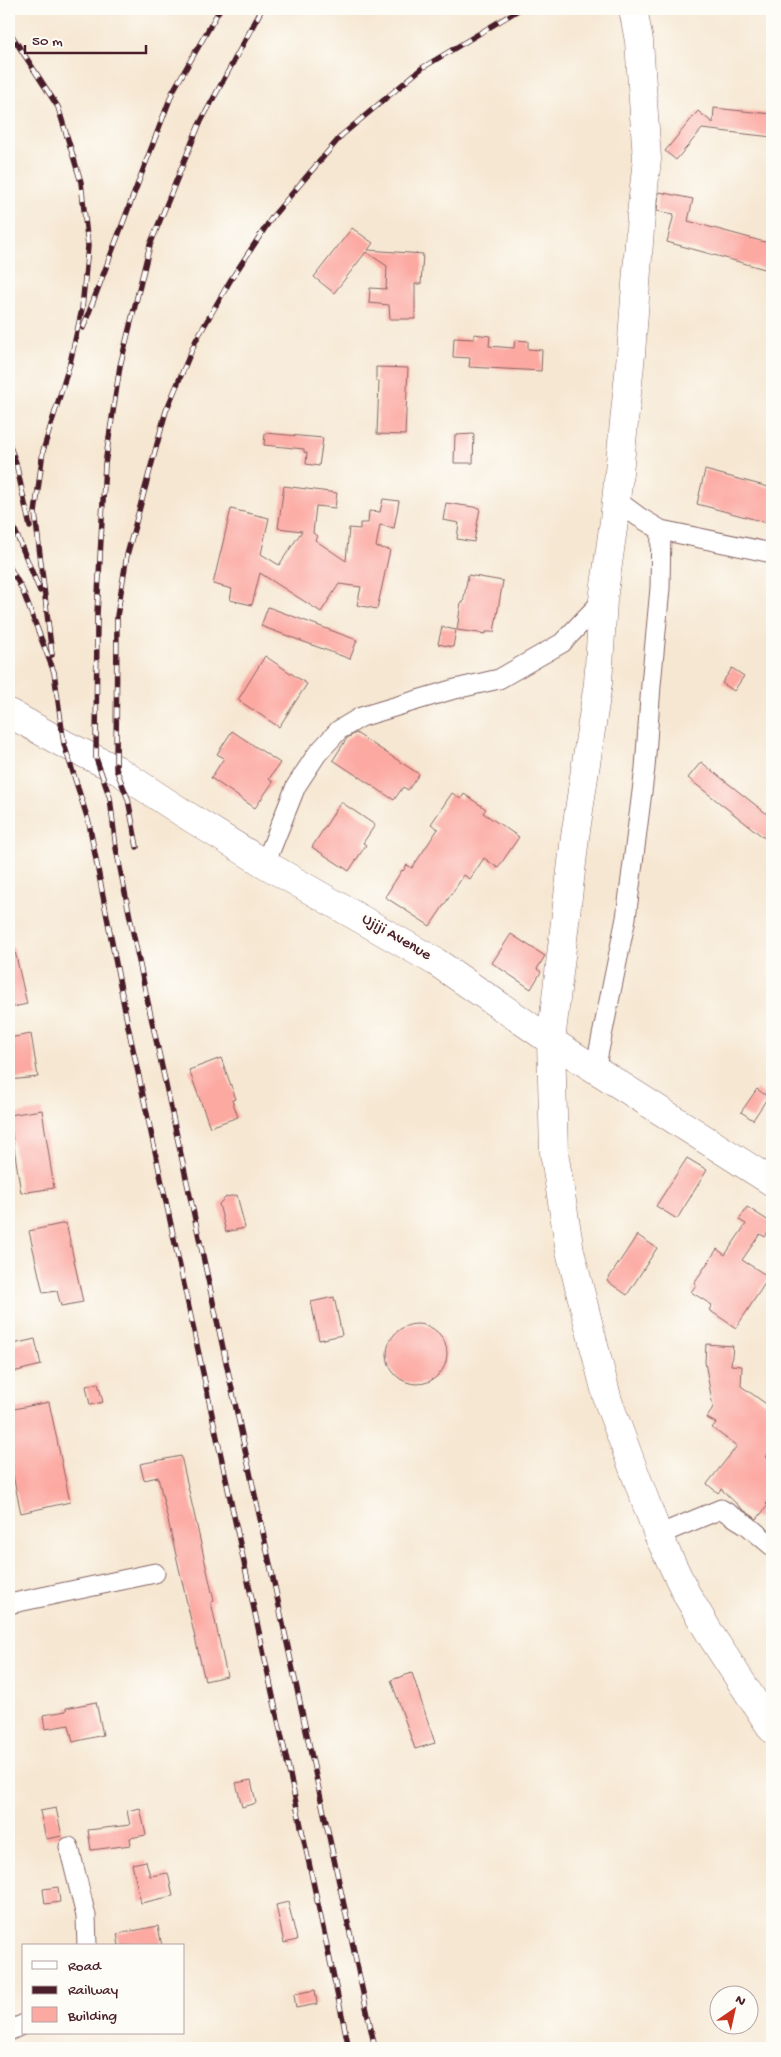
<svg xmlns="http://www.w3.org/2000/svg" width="781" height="2057" viewBox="0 0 781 2057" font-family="'Gochi Hand',sans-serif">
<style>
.building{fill:#fca9a2}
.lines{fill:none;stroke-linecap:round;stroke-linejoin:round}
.minor-casing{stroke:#866565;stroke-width:21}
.highway-casing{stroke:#866565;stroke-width:29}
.minor{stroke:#fff;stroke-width:19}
.highway{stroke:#fff;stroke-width:28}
.rail-casing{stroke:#4a1f2b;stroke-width:5.5}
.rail{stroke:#fdfcf7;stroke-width:4;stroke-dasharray:11;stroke-linecap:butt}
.labels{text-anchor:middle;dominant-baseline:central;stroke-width:4;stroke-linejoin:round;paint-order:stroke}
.street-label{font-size:16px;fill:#4a1f2b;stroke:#fdfcf7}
</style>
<rect width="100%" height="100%" fill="#fdfcf7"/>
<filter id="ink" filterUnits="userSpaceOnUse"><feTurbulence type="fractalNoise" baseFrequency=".02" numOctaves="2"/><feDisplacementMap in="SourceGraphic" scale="10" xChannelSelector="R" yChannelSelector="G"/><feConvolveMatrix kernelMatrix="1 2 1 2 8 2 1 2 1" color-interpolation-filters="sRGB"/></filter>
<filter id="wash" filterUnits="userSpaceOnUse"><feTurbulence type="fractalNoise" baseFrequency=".0096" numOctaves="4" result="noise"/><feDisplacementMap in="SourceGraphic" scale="20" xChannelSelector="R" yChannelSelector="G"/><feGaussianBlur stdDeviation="1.12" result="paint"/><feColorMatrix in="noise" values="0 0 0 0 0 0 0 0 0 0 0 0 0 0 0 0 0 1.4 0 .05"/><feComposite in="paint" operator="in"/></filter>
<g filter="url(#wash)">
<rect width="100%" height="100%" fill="#f6e7d2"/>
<g id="blocks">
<path class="building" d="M714,108L772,114V137L702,129L676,160L665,151L698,111L713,123Z
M659,192L693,199L688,221L772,244V271L667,242L674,214L657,211Z
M352,228L373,243L368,250L423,254L421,284H415V319H390L389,305L369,303L370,288L386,289L387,266L366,252L334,293L314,277Z
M474,334L490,336L489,346L514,348L515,340L528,341V349L542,350L541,371L469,367L470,358L453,357L454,338L474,339Z
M376,367L408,368L405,435L377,434L379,382L376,381Z
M265,433L323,438L319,466L306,464L307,453L304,452V449L264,445Z
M474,434L473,463H454L455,435Z
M705,470L772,488V524L697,504Z
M284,486L337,493L335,508L316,506L313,533L317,536L315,540L346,561L349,528L360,529V523H368L369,511L380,512L383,499L399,501L394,528L380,525L376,547L390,550L377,609L357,605L361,587L339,584L321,612L260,573L252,605L230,600L232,589L213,584L231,509L269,518L261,554L279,565L302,531L278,528Z
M446,503L480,508L474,542L457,539L459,523L443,520Z
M468,575L503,581L494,632H486V634L457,630L461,602L463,603Z
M268,607L357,640L350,659L261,626Z
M442,627L456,630L453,647L438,644Z
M265,656L307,684L279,727L238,700Z
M732,668L744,676L734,691L722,683Z
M232,731L280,763L269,779L273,782L255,808L211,778L224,758L217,754Z
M356,733L419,774L408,790L403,787L394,800L333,760L347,738Z
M701,762L772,818V844L688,778Z
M452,793L461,799L464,794L486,809L483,813L519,837L498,868L484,858L470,879L464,875L430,926L385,897L402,870L403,871L407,865L412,868L438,829L431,824Z
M341,802L375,825L363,843L366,845L349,871L312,847Z
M511,934L545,956L537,969L541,972L531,989L492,963Z
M14,947L27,1004L9,1008V948Z
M31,1034L38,1077L9,1080V1038Z
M221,1058L236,1099L232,1100L238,1117L210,1127L189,1070Z
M757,1089L768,1097L753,1120L741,1112Z
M42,1110L54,1188L21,1193L9,1115Z
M687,1158L707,1170L677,1219L656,1206Z
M237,1195L245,1228L226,1232L219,1204L226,1197Z
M747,1207L772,1223V1226L765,1237L760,1234L742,1260L769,1277L736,1328L709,1310L712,1305L691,1292L696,1285L694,1283L717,1249L725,1255L746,1224L739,1220Z
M66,1223L83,1302L61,1306L57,1291L43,1293L29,1231Z
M637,1235L657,1248L627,1295L607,1281Z
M334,1297L342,1335L319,1340L311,1302Z
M387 1354a30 30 0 1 1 60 0a30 30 0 1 1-60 0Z
M35,1339L41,1365L9,1373V1345Z
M706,1344L733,1346L731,1365L742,1366L741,1386L772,1408V1448L766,1457L772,1460V1497L766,1504L768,1505L757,1519L742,1509L721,1489L718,1493L707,1484L737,1446L712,1428L716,1423L707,1418L713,1407L705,1362Z
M98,1383L103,1402L90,1405L86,1386Z
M49,1402L70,1502L21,1513L9,1457V1410Z
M181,1456L214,1601L211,1602L227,1676L205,1681L158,1477L144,1480L140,1464Z
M412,1673L435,1743L415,1749L391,1680Z
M96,1702L103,1735L73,1742L69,1725L45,1729L43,1715L66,1711V1708Z
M251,1780L256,1803L242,1807L236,1783Z
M56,1808L62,1836L46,1839L40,1811Z
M140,1808L146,1835L130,1838L131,1845L91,1850L88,1830L130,1825L127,1811Z
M146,1861L150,1876L168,1873L173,1896L141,1903L132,1864Z
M58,1887L60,1902L45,1904L43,1889Z
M288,1902L297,1940L284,1943L276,1905Z
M158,1926L162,1946H119L117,1934Z
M315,1990L317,2004L296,2008L294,1994Z"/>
</g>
</g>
<g filter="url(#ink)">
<use href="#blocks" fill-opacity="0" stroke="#866565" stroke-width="1"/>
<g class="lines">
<defs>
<path id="minor" d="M616,500L639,517L661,530L772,553
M265,864L296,786L317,754L339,730L361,717L374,713L451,690L499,679L562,643L603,600
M595,1070L626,918L645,768L651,685L660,588L661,530
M658,1535L721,1509L747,1525L772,1546
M9,1604L155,1573
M69,1847L86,1916L87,1946
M9,2031L24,2024"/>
<path id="highway" d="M633,9L639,41L647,159L641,215L631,354L614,521L603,600L598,683L575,837L551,1041L554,1152L570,1251L608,1401L658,1535L687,1595L712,1637L772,1729
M9,713L64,744L116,769L183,813L265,864L436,962L551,1041L772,1182"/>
</defs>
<use href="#minor" class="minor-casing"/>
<use href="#highway" class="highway-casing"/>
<use href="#minor" class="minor"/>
<use href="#highway" class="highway"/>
<defs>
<path id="rail" d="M262,9L199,125L150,245L120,366L105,464L97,614L96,758L110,798L116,848L137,952L375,2048
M9,31L58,107L81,182L88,246L82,309L70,363L43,451L35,513L52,655
M83,328L173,91L220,9
M9,444L16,463L30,527
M9,516L40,591
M9,566L22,589L54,672L64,744L89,823L128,1026L349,2048
M137,847L128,799L116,769L117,616L127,555L166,411L196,340L230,281L273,216L342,135L422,68L520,9"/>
</defs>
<use href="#rail" class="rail-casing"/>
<use href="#rail" class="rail"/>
</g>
</g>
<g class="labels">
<g class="street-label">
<text transform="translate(396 938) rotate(30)">Ujiji Avenue</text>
</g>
</g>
<rect width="781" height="2057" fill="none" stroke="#fdfcf7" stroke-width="30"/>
<rect x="22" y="1944" width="162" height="90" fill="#fdfcf7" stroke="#b5a4a5"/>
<rect x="32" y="1961" width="25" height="8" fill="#ffffff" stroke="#b5a4a5"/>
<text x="68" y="1970" font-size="15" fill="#4a1f2b">Road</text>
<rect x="32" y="1986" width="25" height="8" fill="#4a1f2b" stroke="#b5a4a5"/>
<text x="68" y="1994" font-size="15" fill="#4a1f2b">Railway</text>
<rect x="32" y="2007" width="25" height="15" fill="#fca9a2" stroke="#b5a4a5"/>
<text x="68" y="2020" font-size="15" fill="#4a1f2b">Building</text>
<g transform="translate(734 2010) rotate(34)"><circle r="24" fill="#fdfcf7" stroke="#b5a4a5"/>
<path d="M0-4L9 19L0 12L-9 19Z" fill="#c8321e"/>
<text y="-8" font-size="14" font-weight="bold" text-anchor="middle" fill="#4a1f2b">N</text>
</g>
<path d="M25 45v8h121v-8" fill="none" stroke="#4a1f2b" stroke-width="2.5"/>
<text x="32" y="45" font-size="15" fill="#4a1f2b" stroke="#fdfcf7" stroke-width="4" paint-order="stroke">50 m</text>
</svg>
